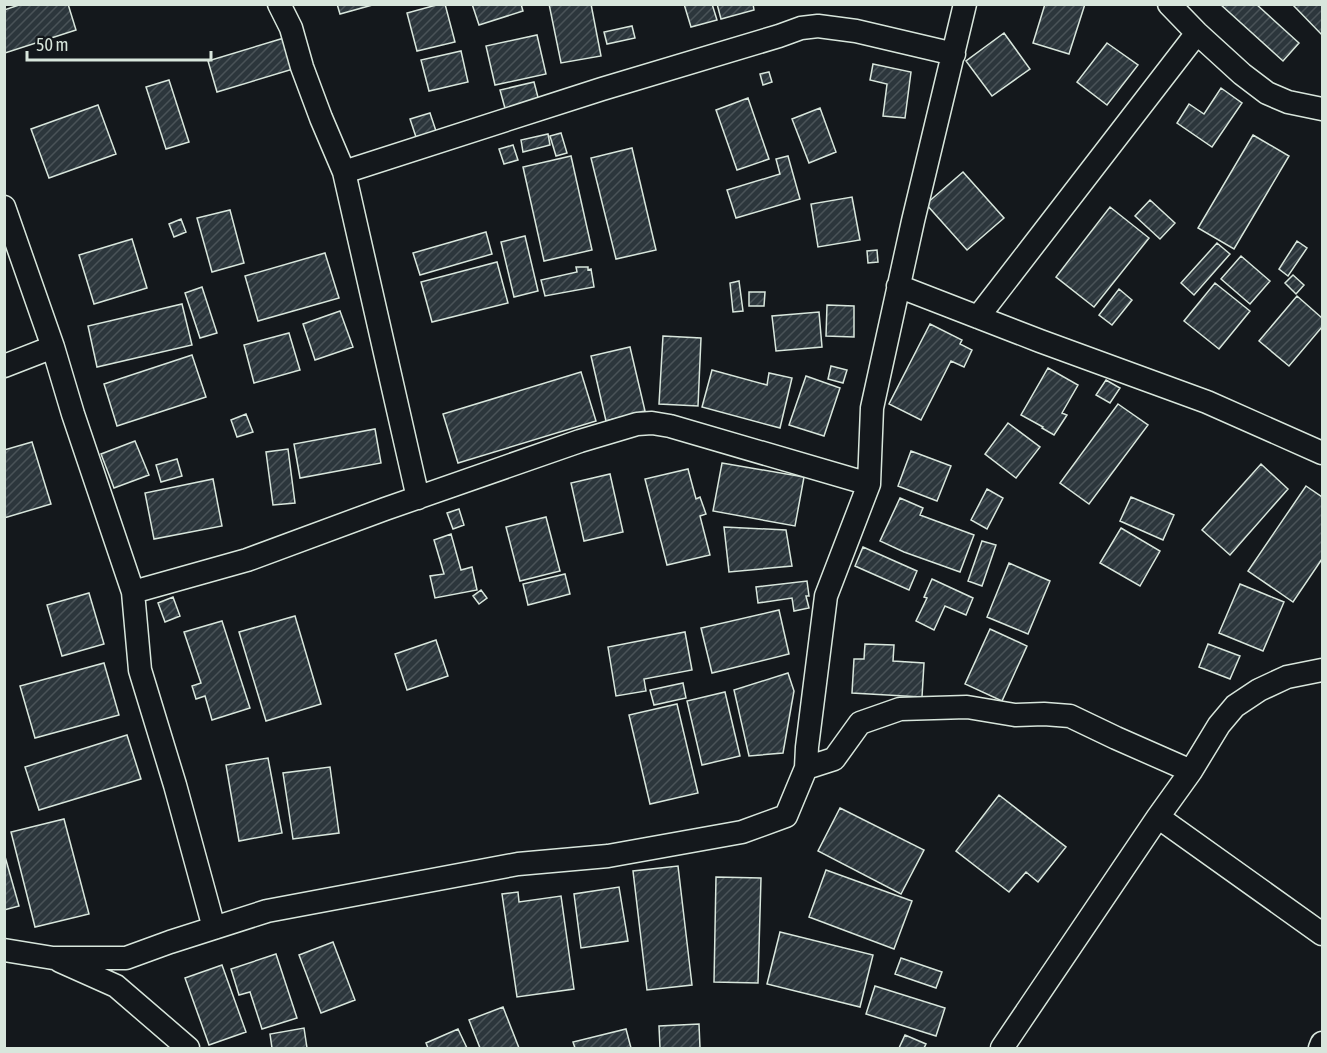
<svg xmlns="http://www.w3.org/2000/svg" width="1327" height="1053" viewBox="0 0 1327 1053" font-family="'Asap Condensed',sans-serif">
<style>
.building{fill:url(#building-hatch);stroke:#d8e6dc;stroke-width:1.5}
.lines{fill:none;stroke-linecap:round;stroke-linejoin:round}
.minor-casing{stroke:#d8e6dc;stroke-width:25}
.minor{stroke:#14181c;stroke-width:22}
</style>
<defs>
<pattern id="building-hatch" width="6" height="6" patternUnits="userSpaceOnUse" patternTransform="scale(1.5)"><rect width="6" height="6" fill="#2c363c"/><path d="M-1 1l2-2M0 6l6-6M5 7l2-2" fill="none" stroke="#4a5358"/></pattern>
</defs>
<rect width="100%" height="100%" fill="#14181c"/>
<path class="building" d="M22,4H68L76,30L5,53L4,10Z
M337,4H376L340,14Z
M440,4H445L455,42L417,51L407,13Z
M472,4H521L523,11L479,25Z
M549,4H591L601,56L561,63Z
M684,4H712L717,20L691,27Z
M717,4H753L754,10L721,19Z
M1045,4H1085L1069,54L1033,43Z
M1220,4H1256L1299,43L1283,61Z
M1292,4H1322V35Z
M632,26L635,38L607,44L604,32Z
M1004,33L1030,69L992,96L966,61Z
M537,35L546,74L495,85L486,46Z
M284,38L293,69L217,92L208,61Z
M1107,43L1138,65L1107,105L1077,82Z
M461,51L468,82L429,91L421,60Z
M873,64L911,72L905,118L883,116L887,84L870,80Z
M769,72L772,82L763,85L760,74Z
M169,80L189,142L166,149L146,87Z
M534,82L540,105L506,112L500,90Z
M1221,88L1242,103L1212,147L1177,123L1189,104L1204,114Z
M748,98L769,159L737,170L716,110Z
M98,105L116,154L49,178L31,129Z
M820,108L836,152L809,163L792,119Z
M430,113L436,131L416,137L410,119Z
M561,133L567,153L556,156L550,136Z
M548,134L550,145L523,152L521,140Z
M1253,135L1289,156L1234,249L1198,228Z
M513,145L518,160L504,164L499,149Z
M632,148L656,250L616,259L591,158Z
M571,156L592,250L544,261L523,167Z
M788,156L800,199L736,218L727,190L780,174L776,159Z
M963,172L1004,218L967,250L926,204Z
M852,197L860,240L818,247L811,204Z
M1150,200L1175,223L1160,239L1135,216Z
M1110,207L1149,238L1094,307L1056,277Z
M230,210L244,263L212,272L197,218Z
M181,219L186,232L174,237L169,224Z
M486,232L492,254L420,275L413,253Z
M525,236L538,291L514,297L501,242Z
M132,239L147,288L94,304L79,255Z
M1297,241L1307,248L1288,276L1279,269Z
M1217,243L1230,254L1194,295L1181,283Z
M877,250L878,262L868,263L867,251Z
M325,253L339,298L258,321L245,276Z
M1241,256L1270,281L1250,304L1221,279Z
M497,262L508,303L432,322L421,282Z
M576,267H588V270L591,269L594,287L545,296L541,280L577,272Z
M1293,275L1304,285L1296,294L1285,283Z
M739,281L743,311L733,312L730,283Z
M1215,283L1250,311L1219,349L1184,321Z
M202,287L217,333L200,338L185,293Z
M1119,289L1132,300L1112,325L1099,315Z
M749,292H765L764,306H749Z
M1297,296L1322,318V327L1289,366L1259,341Z
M182,304L192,345L97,367L88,326Z
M827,305L854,306V337L826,336Z
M340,311L353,347L315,360L303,324Z
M819,312L822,347L776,351L772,316Z
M930,324L962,340L960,344L972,350L964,367L951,361L921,420L889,404Z
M289,333L300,370L254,383L244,345Z
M663,336L701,338L698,406L659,404Z
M630,347L645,411L606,421L591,356Z
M192,355L206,397L117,426L104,384Z
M831,366L847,370L843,383L828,379Z
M1048,368L1078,385L1062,413L1067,415L1054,435L1042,428L1043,427L1021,415Z
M712,370L767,385L769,373L792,378L780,428L702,407Z
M581,372L596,421L458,463L443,414Z
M806,376L840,388L824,436L789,425Z
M1106,380L1120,388L1110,403L1096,395Z
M1118,404L1148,425L1089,504L1060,483Z
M246,414L253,432L237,437L231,420Z
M1008,423L1040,447L1016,478L985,454Z
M375,429L381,463L300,478L294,444Z
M135,441L149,475L114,488L101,454Z
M32,442L51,504L4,518V450Z
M288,449L295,503L273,505L266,452Z
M911,451L951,466L937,501L898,486Z
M177,459L182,476L161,482L156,465Z
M722,463L804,477L795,526L713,511Z
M1261,464L1288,489L1230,555L1202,530Z
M688,469L696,499L700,497L706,514L700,516L710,555L667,565L645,479Z
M610,474L623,532L584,541L571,483Z
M213,479L222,526L154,539L145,493Z
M1306,486L1322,497V559L1293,602L1248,571Z
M987,489L1003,498L987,529L971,520Z
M1131,497L1174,515L1163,540L1120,521Z
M900,498L923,508L920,515L974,535L960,572L904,552L880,541Z
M459,509L464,525L453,529L447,513Z
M546,517L560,571L520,581L506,527Z
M724,527L786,530L792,566L729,572Z
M1121,528L1160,551L1140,586L1100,563Z
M451,534L461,570L472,567L477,590L435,598L430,576L444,574L434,540Z
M982,541L996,545L982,586L968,581Z
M863,547L917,571L909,590L855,566Z
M1009,563L1050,581L1028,634L987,617Z
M565,574L570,594L528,605L523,584Z
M932,579L973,598L966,615L945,606L934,630L916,621L927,598L924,597Z
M807,581L809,596H806L809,608L794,611L792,598L758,603L756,587Z
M1240,584L1284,602L1263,651L1219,633Z
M481,590L487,598L479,604L473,596Z
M89,593L104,644L62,656L47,605Z
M173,597L180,616L165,622L158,603Z
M779,610L789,654L712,673L701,628Z
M295,616L321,704L266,721L239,632Z
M222,621L250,708L212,720L205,696L196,699L192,686L201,683L184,632Z
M990,629L1027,646L1002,701L965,684Z
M685,632L692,670L644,679L646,691L616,696L608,647Z
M436,640L448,676L407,690L395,654Z
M865,644L894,645L893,661L924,663L922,697L852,693L854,659H864Z
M1208,644L1240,656L1230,679L1199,667Z
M104,663L119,715L35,738L20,686Z
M788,673L794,691L783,753L749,756L734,690Z
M683,683L686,698L654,705L650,690Z
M725,692L740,756L702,765L687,701Z
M677,704L698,793L650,804L629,715Z
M127,735L141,779L39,810L25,767Z
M268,758L282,833L239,841L226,765Z
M330,767L339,833L293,839L283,773Z
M999,795L1066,847L1038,882L1026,872L1009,892L956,851Z
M840,808L924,850L901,894L818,851Z
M64,819L89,914L35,927L11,832Z
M4,853L19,906L4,910Z
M678,866L692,985L647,990L633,871Z
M826,870L912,901L894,949L809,917Z
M716,877L761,878L758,983L714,982Z
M619,887L628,941L581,948L574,894Z
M518,892L519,902L561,896L574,989L517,997L502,894Z
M780,932L873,955L860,1007L767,984Z
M333,942L355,1000L321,1013L299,955Z
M276,954L297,1018L262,1029L250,992L239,995L231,969Z
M901,958L942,972L936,988L895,974Z
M222,965L246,1032L209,1045L185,978Z
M875,986L945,1008L936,1036L866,1014Z
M503,1007L519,1048H480L469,1020Z
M699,1024L700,1048H660L659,1026Z
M304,1028L307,1048H272L270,1034Z
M458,1029L467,1048H428L426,1043Z
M626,1029L631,1048H575L573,1042Z
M905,1035L926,1044L924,1048H899Z"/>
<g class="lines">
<defs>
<path id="minor" d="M279,4L291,28L302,67L321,118L344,172L418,498
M1169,4L1197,33L1242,74L1267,93L1288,102L1322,109
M344,172L602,89L779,36L801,28L818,26L856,31L954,54
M4,207L53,347L73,414L133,592L140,670L175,785L214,928
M898,286L1040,341L1207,402L1322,453
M978,317L1197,33
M4,366L53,347
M133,592L247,560L385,509L580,441L637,424L652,423L670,426L869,484
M806,768L834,759L860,723L900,709L967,707L1015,715L1044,714L1070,716L1116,738L1191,771
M1158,817L1322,934
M4,950L53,958H126L170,942L267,911L518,864L608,856L742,832L786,816L806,768L807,747L826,596L869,484L872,408L913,221L965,4
M60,961L116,986L188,1048
M1002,1048L1158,817L1191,771L1219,725L1235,706L1259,690L1287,677L1322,670
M1320,1048L1322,1043"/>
</defs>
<use href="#minor" class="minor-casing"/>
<use href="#minor" class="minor"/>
</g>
<rect width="1327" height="1053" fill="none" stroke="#d8e6dc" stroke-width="12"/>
<path d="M27 51v9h184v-9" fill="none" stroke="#d8e6dc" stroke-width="3"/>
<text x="36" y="51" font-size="18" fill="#d8e6dc" stroke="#14181c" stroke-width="4.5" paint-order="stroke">50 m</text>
</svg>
